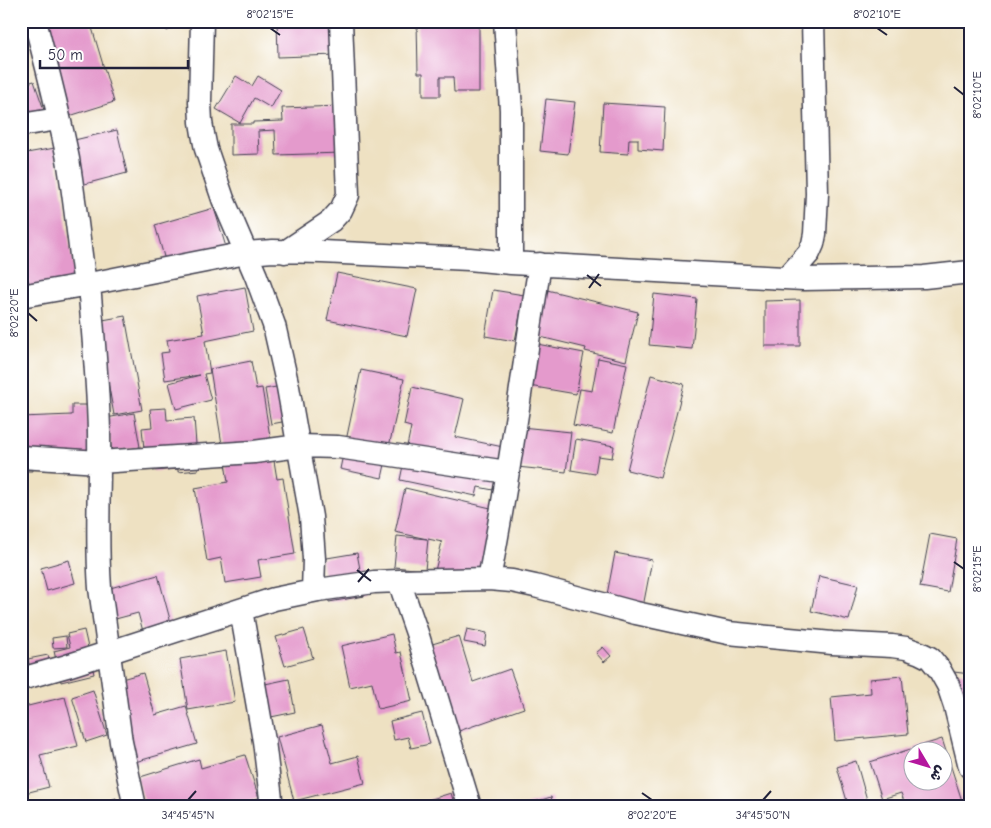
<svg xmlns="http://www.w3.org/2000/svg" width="991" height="828" viewBox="0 0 991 828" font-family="'Comic Neue','Playpen Sans Arabic',sans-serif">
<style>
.building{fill:#e49acc;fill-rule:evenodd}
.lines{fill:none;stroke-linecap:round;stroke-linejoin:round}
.minor-casing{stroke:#413f4f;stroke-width:25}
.minor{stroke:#fff;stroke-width:22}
.ticks{fill:none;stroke:#22223b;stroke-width:2}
.neatline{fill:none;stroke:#22223b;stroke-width:2}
.ticks-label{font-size:12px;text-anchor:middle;fill:#22223b}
</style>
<rect width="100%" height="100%" fill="#fff"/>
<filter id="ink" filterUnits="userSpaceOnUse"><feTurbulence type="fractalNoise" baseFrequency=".02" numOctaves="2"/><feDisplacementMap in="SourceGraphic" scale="10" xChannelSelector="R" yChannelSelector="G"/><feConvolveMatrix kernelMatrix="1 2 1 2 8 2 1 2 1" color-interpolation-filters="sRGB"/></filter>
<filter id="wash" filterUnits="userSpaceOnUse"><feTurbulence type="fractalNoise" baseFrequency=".0096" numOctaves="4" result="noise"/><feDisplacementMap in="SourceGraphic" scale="20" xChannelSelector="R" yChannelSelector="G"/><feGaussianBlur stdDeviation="1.12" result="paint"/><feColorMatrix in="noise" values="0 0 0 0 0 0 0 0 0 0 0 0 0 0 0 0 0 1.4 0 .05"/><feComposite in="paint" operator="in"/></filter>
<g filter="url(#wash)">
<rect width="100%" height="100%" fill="#eee1c2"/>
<g id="blocks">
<path class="building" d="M38,21H90L114,102L66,117Z
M161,21H186L167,31Z
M277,21H336L337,55L278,57Z
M417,21H479V92H454L453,77H440V96H423V73H418Z
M236,76L252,86L258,76L281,90L271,108L254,98L240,123L216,109Z
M34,81L44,110L21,118V85Z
M546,99L575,102L568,154L540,151Z
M603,103L665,107L663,151L638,149V139H629L628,154L600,152Z
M341,106L342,153L276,155L275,130L258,131L259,154L231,155V124H253V122L283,121L282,108Z
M117,130L127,173L77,186L66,142Z
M55,148L76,284L30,291L28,280L21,281V154Z
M214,208L230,260L170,278L155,225Z
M337,273L417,289L407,336L327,320Z
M245,287L253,331L205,341L210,373L204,374L211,400L176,409L169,383L200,375L165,380L161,353L169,352L167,340L204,334L197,296Z
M493,290L524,295L515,341L485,336Z
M547,290L638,312L626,361L585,351L586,348L536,336Z
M654,294L697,299L692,349L649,345Z
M800,300V346H765V301Z
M125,316L142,410L114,415L97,321Z
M537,344L584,353L576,394L529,386Z
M598,358L627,364L613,433L573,425L580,389L592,391Z
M251,361L256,389L262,388L277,479L283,478L295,554L258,560L261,577L225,583L221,558L207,561L195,488L228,482L210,369Z
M361,370L404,379L382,478L340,469Z
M651,375L684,384L660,478L627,470Z
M287,385L293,420L271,424L265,389Z
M412,387L464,399L455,437L503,447L493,490L478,487L476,496L400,480L411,427L404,425Z
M72,405H88L89,467L32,454V471H21V417L72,415Z
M166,408L167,420L194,418L198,470L178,472V469L153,471L151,448L144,449L142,428L152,427L150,409Z
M134,413L140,447L112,452L106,418Z
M521,427L571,432L566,472L517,467Z
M576,439L614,446L612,458L598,456L595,474L571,470Z
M405,488L495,509L478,585L434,575L442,542L428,539L425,570L394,567L397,536L427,539L395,532Z
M930,534L957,539L948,592L920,587Z
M357,553L365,596L329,602L321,559Z
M615,553L652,560L642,612L605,605Z
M69,560L75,583L47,591L41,568Z
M158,575L175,638L147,646L138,613L108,621L99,591Z
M819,576L858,585L849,620L811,611Z
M304,629L313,658L285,666L276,637Z
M467,629L487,633L485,646L464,642Z
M84,630L94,674L61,682L54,651L70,647L67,634Z
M392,634L396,653L401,652L412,701L378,709L372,682L350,687L341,646Z
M66,636L67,647L53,648L52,638Z
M459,636L473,682L510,669L524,708L456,732L419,648Z
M603,647L611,656L604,662L596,653Z
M226,651L235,702L188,710L180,659Z
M48,655L49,659L53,658L57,681L33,686L28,659Z
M954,672L970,674V714L950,712Z
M143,673L155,715L186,706L197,744L135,762L111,682Z
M902,676L908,734L835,741L831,697L871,693L870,679Z
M289,679L295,712L271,717L265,684Z
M93,690L107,735L86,742L72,697Z
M65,697L78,746L40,755L49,787L21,794V706H24V707Z
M422,713L430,744L411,748L408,737L394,740L390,721Z
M322,725L332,763L358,756L365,783L294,801L277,737Z
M942,739L964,807H906L901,793L882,799L870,762ZM914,750H944V780H914Z
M245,755L259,798L230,807H146L137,778L199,759L201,768Z
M856,761L869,807H837L836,804L847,801L837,767Z
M451,793L455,807H409V806Z
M551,797L554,807H522V806Z
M116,798L119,807H92Z"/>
</g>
</g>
<g filter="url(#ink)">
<use href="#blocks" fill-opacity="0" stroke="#413f4f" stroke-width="1"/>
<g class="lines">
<defs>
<path id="minor" d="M35,21C47,67 59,113 68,159C75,201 79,243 85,285
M202,21L200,102L201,122L203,134L206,149L223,199L256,276L274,325L288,387L311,517L314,559L313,591
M505,21L511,110V263
M21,125L58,119
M285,252L331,221L341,210L348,195L341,21
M787,278L809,253L813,244L815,234L817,194L813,21
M89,284C93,333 98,383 99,432C100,484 96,536 100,588L121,742L135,807
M21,296L89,284L246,253L273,251L322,252L469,259L511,263L803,279L924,277L970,272
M21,457L99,462L254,452L299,446L338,447L507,472
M489,579L512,581L535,586L636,613L728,633L832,643L892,646L906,648L920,653L930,658L939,669L948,685L955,706L970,767
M241,610L264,741L272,807
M21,679L67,666L274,599L318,590L374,582L399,581
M470,807L418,636L399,581L489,579C510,474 523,369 540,264"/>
</defs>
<use href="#minor" class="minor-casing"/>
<use href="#minor" class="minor"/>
</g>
</g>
<path class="ticks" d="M270,28L280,35M877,28L887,35M954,87L964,95M587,275L601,286M589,288L599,274M28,313L37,321M954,562L964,569M357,570L371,581M358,582L369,569M642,793L652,800M188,800L196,791M763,800L771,791"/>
<rect width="991" height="828" fill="none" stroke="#fff" stroke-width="55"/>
<g transform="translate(928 766) rotate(128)"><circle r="24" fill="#ffffff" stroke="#a7a7b1"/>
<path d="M0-4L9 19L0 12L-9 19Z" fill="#b5179e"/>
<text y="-8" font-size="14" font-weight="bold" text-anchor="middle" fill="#22223b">ش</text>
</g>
<path d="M40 60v8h148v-8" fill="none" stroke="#22223b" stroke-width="2.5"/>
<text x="48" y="60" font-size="15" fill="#22223b" stroke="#ffffff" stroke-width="4" paint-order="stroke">50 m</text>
<rect x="28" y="28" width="936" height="772" class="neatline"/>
<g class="ticks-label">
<text x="270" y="18">8°02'15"E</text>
<text x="877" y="18">8°02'10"E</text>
<text transform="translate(977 95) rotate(-90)" y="4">8°02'10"E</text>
<text transform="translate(14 313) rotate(-90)" y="4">8°02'20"E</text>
<text transform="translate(977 569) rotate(-90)" y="4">8°02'15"E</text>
<text x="188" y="819">34°45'45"N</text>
<text x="652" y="819">8°02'20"E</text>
<text x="763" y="819">34°45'50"N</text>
</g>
</svg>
